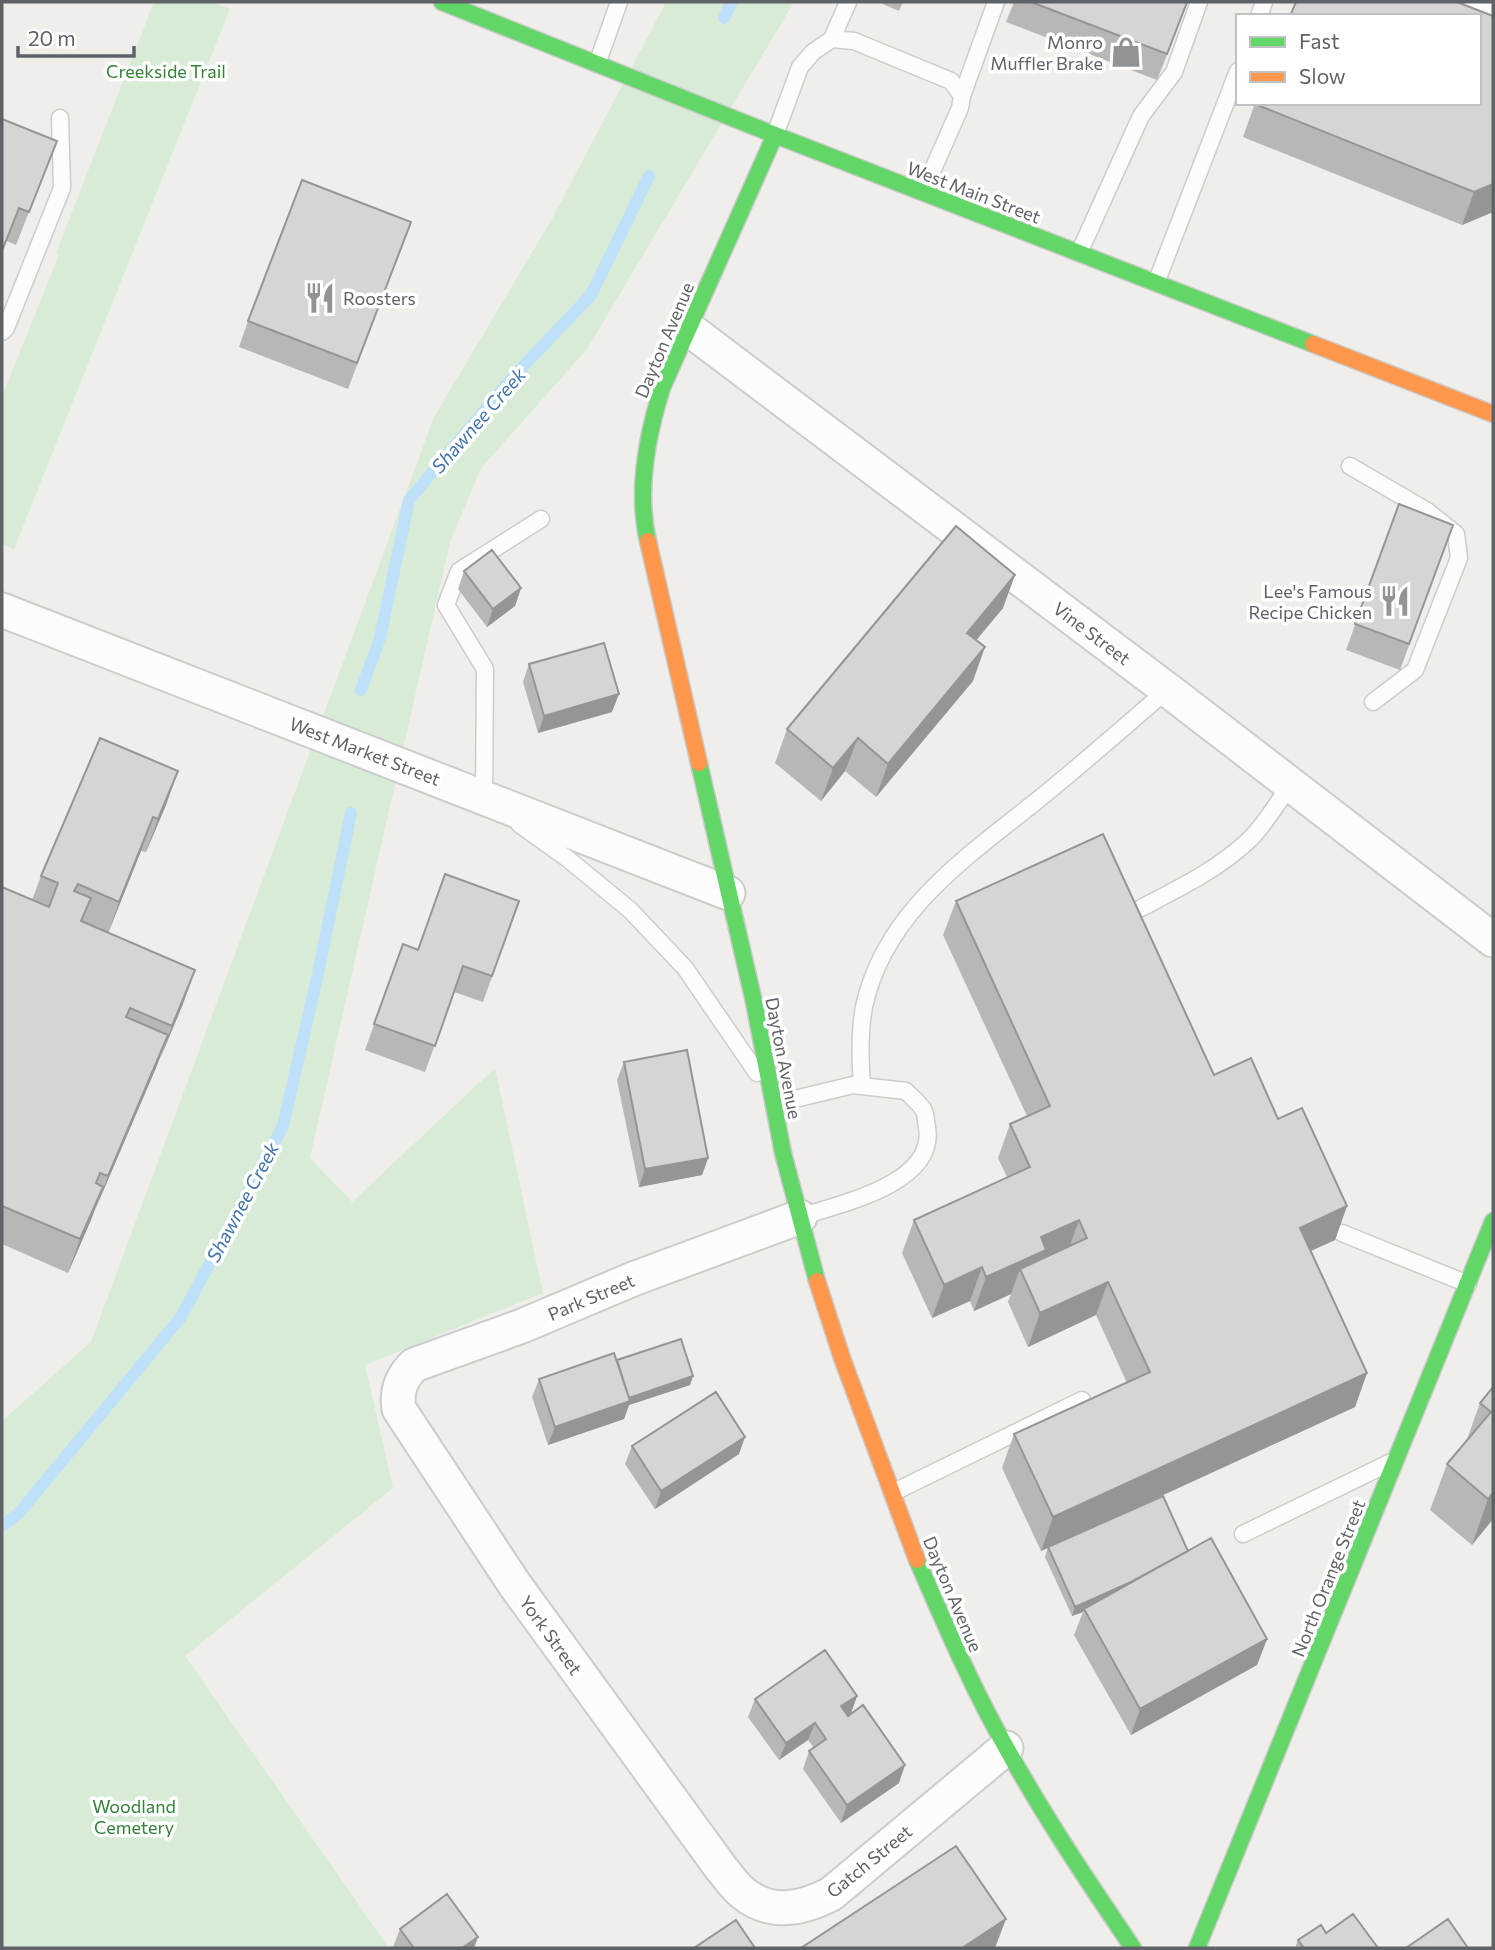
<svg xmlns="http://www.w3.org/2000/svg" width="1495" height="1950" viewBox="0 0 1495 1950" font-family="Commissioner,sans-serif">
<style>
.green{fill:#d8ebd6}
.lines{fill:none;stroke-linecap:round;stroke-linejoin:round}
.stream{stroke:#bfe0f9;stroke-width:12}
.lane-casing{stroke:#cbcccc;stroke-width:19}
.street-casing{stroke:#cbcccc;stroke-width:37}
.fast-casing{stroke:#cacacb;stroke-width:19}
.slow-casing{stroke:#cacacb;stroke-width:19}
.lane{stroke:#fdfcfc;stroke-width:16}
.street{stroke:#fdfcfc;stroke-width:33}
.fast{stroke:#63d668;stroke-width:16}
.slow{stroke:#ff974d;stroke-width:16}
.wall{fill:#b8b7b5}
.shaded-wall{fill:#969594}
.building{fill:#d6d5d3;stroke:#969594;stroke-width:2}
.labels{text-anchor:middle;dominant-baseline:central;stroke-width:7;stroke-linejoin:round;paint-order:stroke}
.poi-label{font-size:18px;fill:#5f6368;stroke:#fff;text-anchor:end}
.park-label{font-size:18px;fill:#348238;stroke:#fff}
.street-label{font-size:18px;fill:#5f6368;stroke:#fff}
.water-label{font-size:19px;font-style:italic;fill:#4174aa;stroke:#fff}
</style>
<rect width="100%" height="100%" fill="#efeeea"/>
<path class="green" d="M154,2H211L230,9L14,549L2,544V396L59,255L56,253Z
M666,2H794L587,349L481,468L450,542L310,1158L352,1202L495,1068L543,1293L365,1365L393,1488L185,1656L389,1948H2V1421L91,1342L434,417L552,219Z"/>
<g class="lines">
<path class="stream" d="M724,18L732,2
M361,690L380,638L409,500L510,380L591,295L649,176
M2,1526L19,1513L181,1317L283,1126L317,978L351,813"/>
<defs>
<path id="lane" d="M1472,2L1493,10
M1259,16L1264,2
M832,39L848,2
M597,64L619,2
M775,135L800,67L813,52L832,39L854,41L951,81L962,96
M923,192L960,108L962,96L996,2
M1079,253L1141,116L1174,72L1199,2
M1156,283L1238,71
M2,332L6,328L62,188L60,118
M1350,466L1427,511L1456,534L1459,558L1415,670L1373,702
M484,798L485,669L446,605L459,571L541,519
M519,824L568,859L630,910L685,968L757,1073
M1141,908C1179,888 1217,870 1248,841C1265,825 1277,803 1291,784
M862,1086C860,1059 859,1033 864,1007C884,913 964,859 1034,803C1079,767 1123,728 1167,690
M774,1104L853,1085L906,1091C911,1097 921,1104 924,1111C926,1115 926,1123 927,1127C937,1184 839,1204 800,1217
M1342,1233L1468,1284
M892,1493L1082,1400
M1243,1534L1389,1463"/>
<path id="street" d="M689,329L1173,694L1493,940
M2,610L728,893
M800,1217L633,1279L522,1326L414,1365C401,1378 396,1391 399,1409L515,1585L721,1868C728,1876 734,1886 743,1893C771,1916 802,1909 831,1894L1006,1748"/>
<path id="fast" d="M442,2L775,135L1313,344
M648,541C636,491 647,436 662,388L775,135
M699,763L754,1002L783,1153L817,1281
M917,1560C945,1624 972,1688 1007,1749C1045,1818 1089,1883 1133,1948
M1197,1948L1493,1221"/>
<path id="slow" d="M1313,344L1493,414
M648,541L699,763
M817,1281L842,1358L917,1560"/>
</defs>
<use href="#lane" class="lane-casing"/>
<use href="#street" class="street-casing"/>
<use href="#fast" class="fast-casing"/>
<use href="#slow" class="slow-casing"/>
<use href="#lane" class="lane"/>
<use href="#street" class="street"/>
<use href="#fast" class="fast"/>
<use href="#slow" class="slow"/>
</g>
<path class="wall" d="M878,2H903L899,11Z
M1014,2H1188L1157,80L1006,22Z
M1493,16V212L1462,225L1243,137L1255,103Z
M2,119L57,141L16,245L7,241Z
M401,248L348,389L239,347L248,321Z
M1399,504L1453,525L1400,670L1346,650Z
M464,571L521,588L515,606L487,627L458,589Z
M1003,608L976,640L973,681L876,797L845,771L821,801L775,763L787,729Z
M529,664L612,712L538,733L523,682Z
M166,805L146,852L141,851L108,933L183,1004L68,1273L2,1244V887L32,900L41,876Z
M519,901L483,1002L454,992L425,1072L365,1050L403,944L418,950Z
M956,901L1278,1119L1347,1206L1335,1240L1311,1251L1367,1373L1355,1407L1041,1551L1002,1468L1014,1434L1127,1383L1096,1315L1028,1347L1008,1302L1011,1294L974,1311L970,1301L932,1318L902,1253L914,1220L1007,1177L998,1158L1010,1124L1027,1116L943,935Z
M624,1062L708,1158L702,1175L639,1187L617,1080Z
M617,1360L693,1376L690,1385L629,1405L624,1419L548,1445L532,1397L539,1379Z
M1493,1387V1519L1472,1545L1430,1510L1447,1464L1466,1442L1480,1403Z
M632,1446L739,1454L655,1509L625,1464Z
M1048,1547L1188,1551L1267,1639L1257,1665L1131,1735L1074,1635L1083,1612L1072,1616L1045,1557Z
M857,1696L851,1713L899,1783L841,1823L803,1769L809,1751L814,1748L808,1740L779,1760L748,1717L755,1699Z
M400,1929L474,1948H394L393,1947Z
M1326,1933L1378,1948H1295L1298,1940Z"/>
<path class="shaded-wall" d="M1493,184V212L1462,225L1474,192Z
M1015,575L1003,608L955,666L967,633Z
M521,588L515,606L487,627L493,609Z
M985,647L973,681L876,797L888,764Z
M619,694L612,712L538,733L544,716Z
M858,738L845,771L821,801L833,768Z
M178,771L166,805L146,852L158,819Z
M153,817L141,851L107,936L119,902Z
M195,970L183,1004L160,1059L172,1026Z
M168,1035L156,1068L95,1210L108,1176Z
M708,1158L702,1175L639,1187L645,1169Z
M103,1187L91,1220L68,1273L80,1239Z
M1347,1206L1335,1240L1288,1261L1300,1228Z
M1079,1220L1067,1254L1020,1269L1011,1294L974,1311L986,1277L1041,1237Z
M982,1267L970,1301L932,1318L944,1285Z
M1108,1282L1096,1315L1028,1347L1040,1313Z
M1367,1373L1355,1407L1041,1551L1053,1517Z
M693,1376L690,1385L629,1405L624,1419L548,1445L555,1427L624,1399Z
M745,1437L739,1454L655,1509L661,1491Z
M1493,1493V1519L1472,1545L1488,1499Z
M1190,1556L1084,1609L1083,1612L1072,1616L1075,1607Z
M1267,1639L1257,1665L1131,1735L1140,1709Z
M857,1696L851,1713L835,1724L841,1706Z
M815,1723L808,1740L779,1760L786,1743Z
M905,1765L899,1783L841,1823L847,1805Z
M1006,1919L995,1948H962Z
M478,1937L474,1948H462Z"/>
<path class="building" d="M1031,2H1187L1167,54Z
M1296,2H1457L1493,16V184L1474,192L1255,104L1479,103V16H1290Z
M2,119L57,141L29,212L19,208L2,251Z
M302,180L411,222L357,363L248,321Z
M1399,504L1453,525L1409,644L1355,624Z
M956,526L1015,575L967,633L985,647L888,764L858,738L833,768L787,729Z
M492,550L521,588L493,609L464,571Z
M604,643L619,694L544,716L529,664Z
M100,738L178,771L158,819L153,817L119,902L78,884L74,891L91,898L81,921L195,970L172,1026L130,1008L126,1017L168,1035L108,1176L100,1173L96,1183L103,1187L80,1239L2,1206V887L49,907L58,883L41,876Z
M1103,834L1214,1075L1251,1058L1278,1119L1302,1108L1347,1206L1300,1228L1367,1373L1053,1517L1014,1434L1150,1372L1108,1282L1040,1313L1020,1269L1087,1238L1079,1220L1041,1237L1046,1250L986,1277L982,1267L944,1285L914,1220L1030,1167L1010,1124L1050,1106L956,901Z
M445,874L519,901L492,976L463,966L435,1046L374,1024L403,944L418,950Z
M687,1050L708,1158L645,1169L624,1062Z
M681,1339L693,1376L629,1398L617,1360Z
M614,1353L630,1401L555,1427L539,1379Z
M1493,1387V1493L1488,1499L1447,1464L1491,1412L1480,1403Z
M716,1392L745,1437L661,1491L632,1446Z
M1163,1496L1188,1551L1131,1582L1075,1607L1048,1547Z
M1211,1538L1267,1639L1140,1709L1084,1609Z
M825,1650L857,1696L841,1706L848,1716L863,1705L905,1765L847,1805L809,1751L826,1739L815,1723L786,1743L755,1699Z
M956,1846L1006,1919L962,1948H801Z
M447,1894L478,1937L462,1948H414L400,1929Z
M1353,1914L1378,1948H1304L1298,1940L1321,1925L1326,1933Z
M1448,1919L1468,1948H1406Z
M736,1920L755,1948H694Z"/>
<defs>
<symbol id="shop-bare" viewBox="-9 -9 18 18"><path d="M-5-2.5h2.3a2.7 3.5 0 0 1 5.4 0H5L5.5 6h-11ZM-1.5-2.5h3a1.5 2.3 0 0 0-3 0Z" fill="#919496" stroke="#fff" stroke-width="2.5" paint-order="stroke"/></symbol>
<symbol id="restaurant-bare" viewBox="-9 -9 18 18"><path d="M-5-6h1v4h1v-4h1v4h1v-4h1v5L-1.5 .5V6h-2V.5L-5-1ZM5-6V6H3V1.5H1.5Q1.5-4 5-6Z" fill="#919496" stroke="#fff" stroke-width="2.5" paint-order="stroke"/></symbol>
</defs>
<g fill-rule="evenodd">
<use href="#shop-bare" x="1104" y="30" width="44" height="44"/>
<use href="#restaurant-bare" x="298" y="276" width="44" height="44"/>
<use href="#restaurant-bare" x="1373" y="579" width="44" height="44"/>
</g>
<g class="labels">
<g class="poi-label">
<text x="1103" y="42">Monro<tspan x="1103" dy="21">Muffler Brake</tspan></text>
<text x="343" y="298" text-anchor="start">Roosters</text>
<text x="1372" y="591">Lee's Famous<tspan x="1372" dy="21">Recipe Chicken</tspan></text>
</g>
<g class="park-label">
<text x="166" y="71">Creekside Trail</text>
<text x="134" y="1806">Woodland<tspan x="134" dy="21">Cemetery</tspan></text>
</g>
<g class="street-label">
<text transform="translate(974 192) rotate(21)">West Main Street</text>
<text transform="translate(664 340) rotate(-67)">Dayton Avenue</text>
<text transform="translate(1092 633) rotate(37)">Vine Street</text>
<text transform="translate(365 751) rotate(21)">West Market Street</text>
<text transform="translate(784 1058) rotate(79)">Dayton Avenue</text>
<text transform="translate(591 1297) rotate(-23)">Park Street</text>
<text transform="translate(1328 1578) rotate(-68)">North Orange Street</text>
<text transform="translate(953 1594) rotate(67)">Dayton Avenue</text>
<text transform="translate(551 1635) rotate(54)">York Street</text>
<text transform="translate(869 1861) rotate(-39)">Gatch Street</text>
</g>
<g class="water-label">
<text transform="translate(478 420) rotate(-49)">Shawnee Creek</text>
<text transform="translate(242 1202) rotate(-62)">Shawnee Creek</text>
</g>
</g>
<rect width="1495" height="1950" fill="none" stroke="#5f6368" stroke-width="7"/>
<rect x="1236" y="14" width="245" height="91" fill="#ffffff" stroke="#bfc1c3" stroke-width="2"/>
<rect x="1250" y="37" width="35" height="10" fill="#63d668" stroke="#bfc1c3" stroke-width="2"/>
<text x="1299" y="49" font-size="21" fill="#5f6368">Fast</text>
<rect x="1250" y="72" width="35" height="10" fill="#ff974d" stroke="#bfc1c3" stroke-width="2"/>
<text x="1299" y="84" font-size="21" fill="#5f6368">Slow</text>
<path d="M18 46v10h116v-10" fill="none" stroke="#5f6368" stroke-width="3.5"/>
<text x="28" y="46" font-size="21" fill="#5f6368" stroke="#ffffff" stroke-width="5" paint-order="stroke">20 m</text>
</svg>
